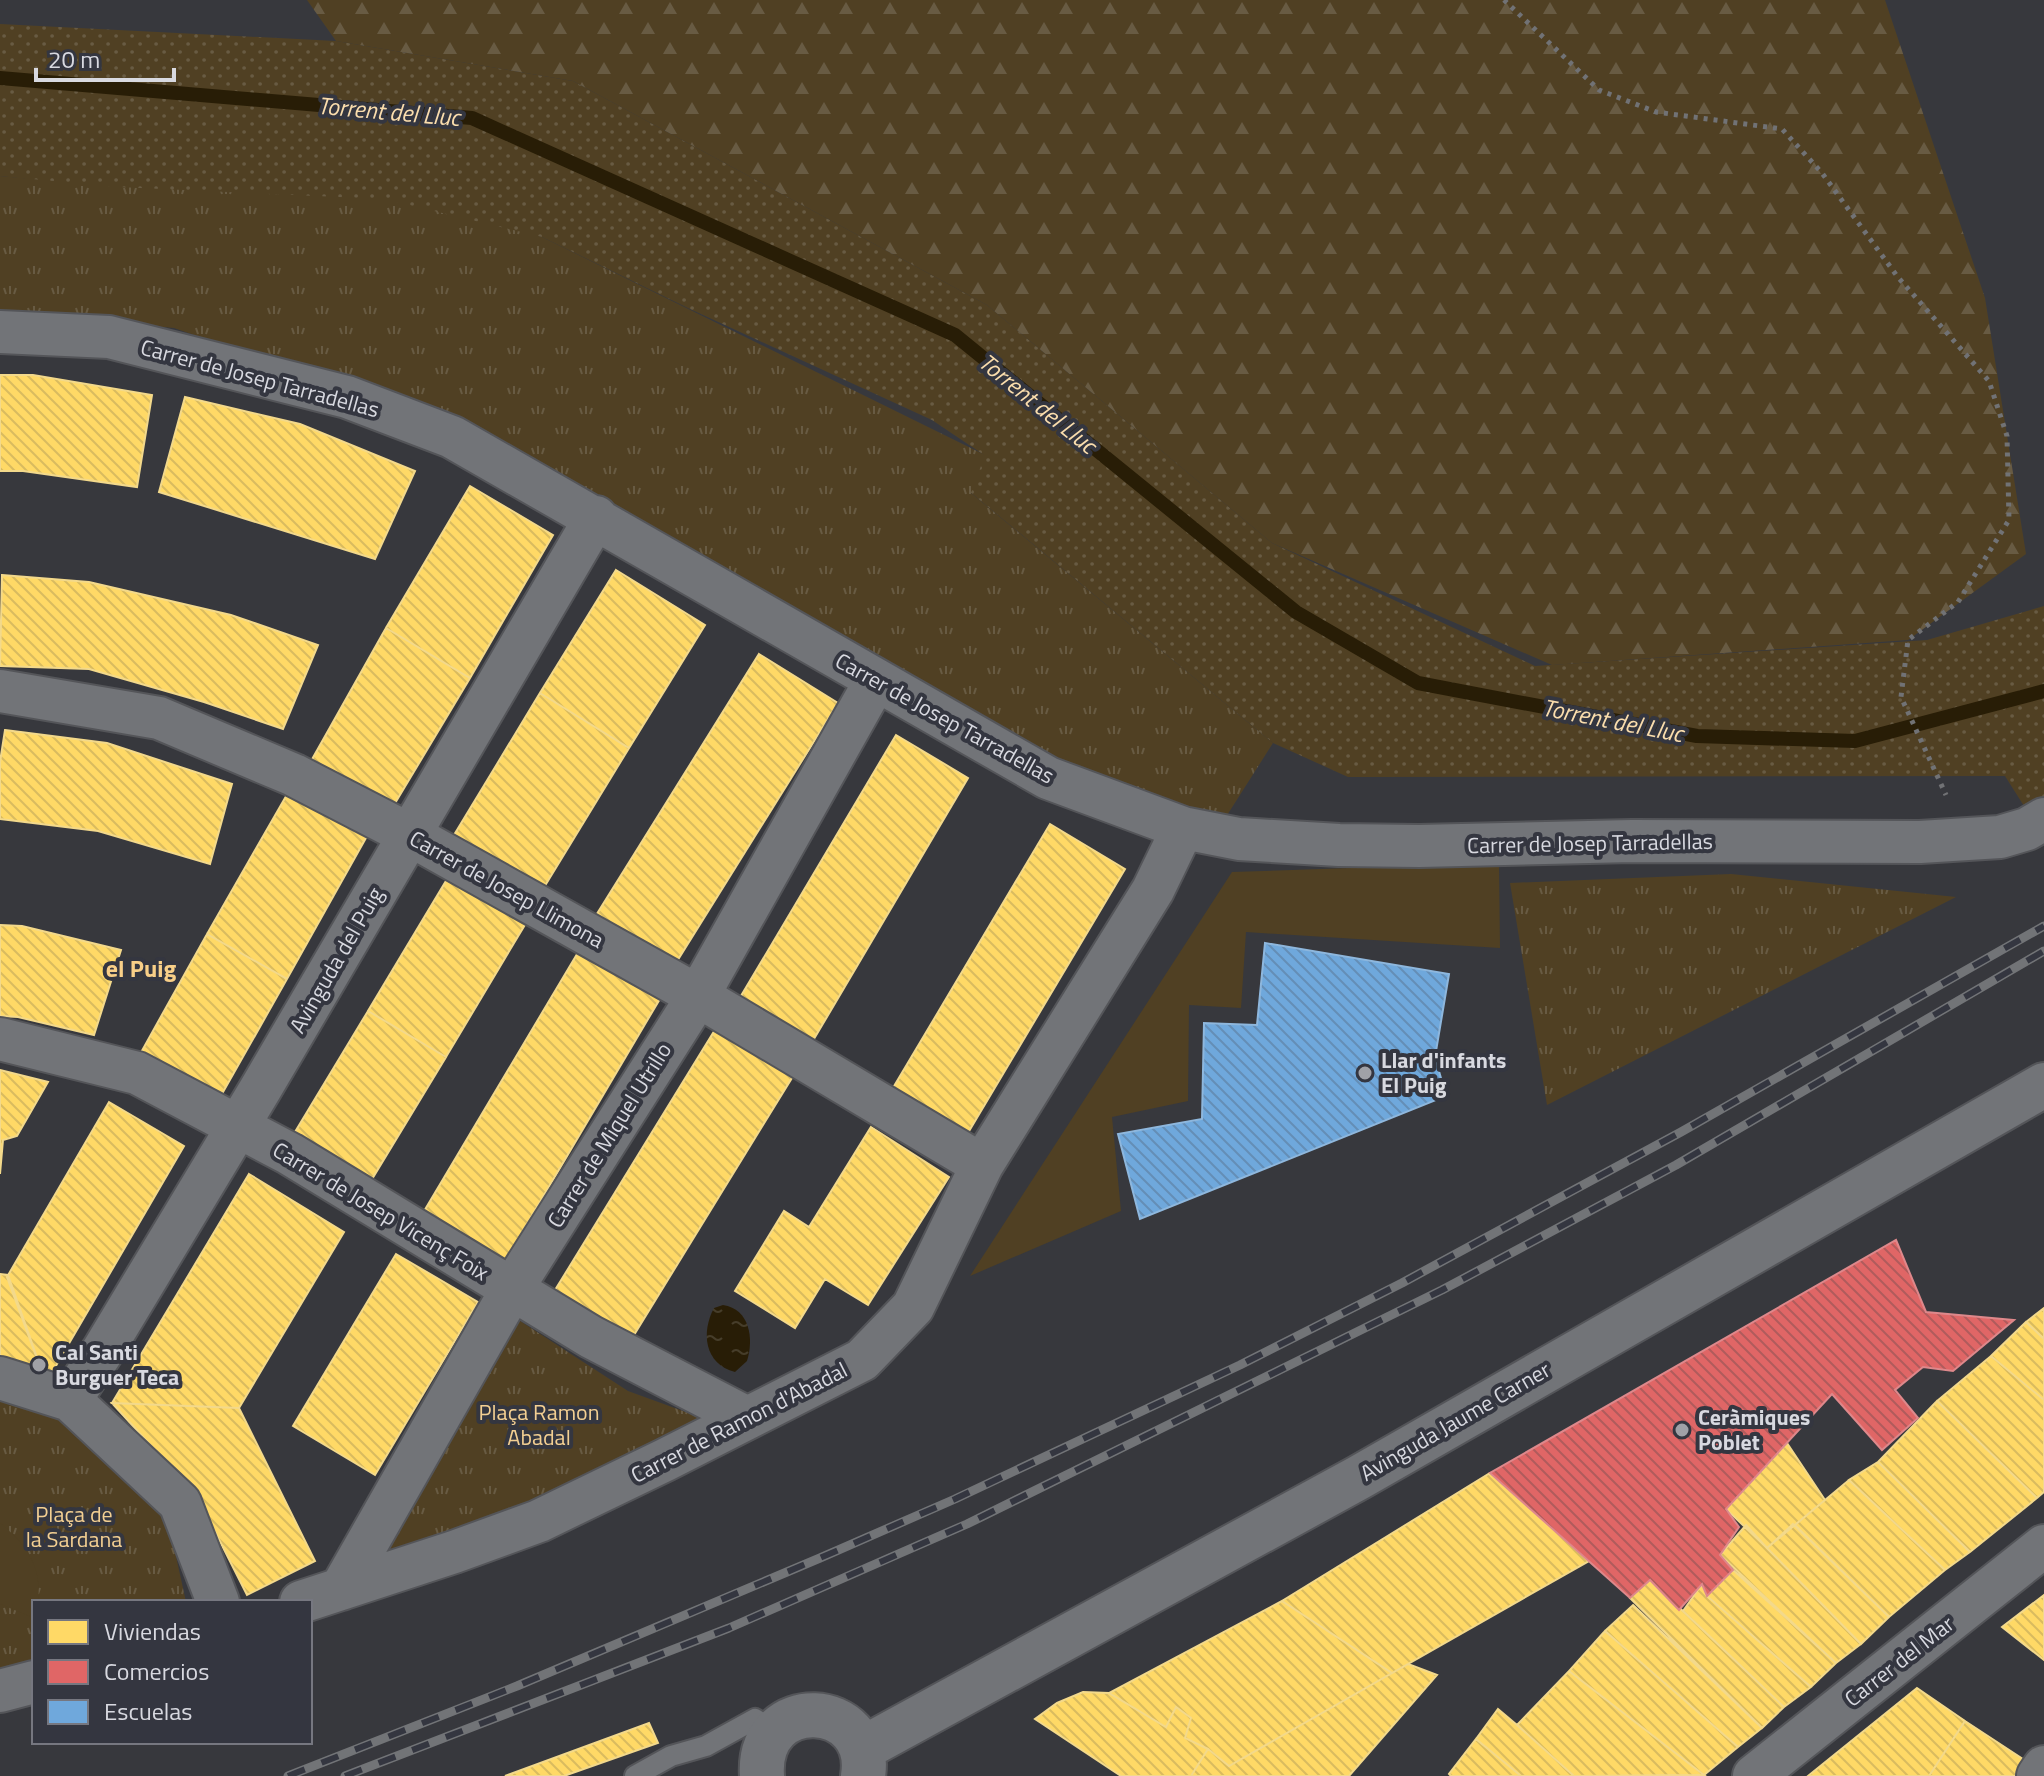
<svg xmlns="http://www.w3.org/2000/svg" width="2044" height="1776" viewBox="0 0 2044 1776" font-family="'Titillium Web',sans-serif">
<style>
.grass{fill:url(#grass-dots)}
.forest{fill:url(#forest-firs)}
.park{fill:url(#park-tufts)}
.garden{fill:#504023}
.water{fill:url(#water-ripples)}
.homes{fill:url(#homes-back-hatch);stroke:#f3d98b;stroke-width:2}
.shops{fill:url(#shops-back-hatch);stroke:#de888b;stroke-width:2}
.schools{fill:url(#schools-back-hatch);stroke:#8eb7dd;stroke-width:2}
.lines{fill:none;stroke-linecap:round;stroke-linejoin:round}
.stream{stroke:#281d06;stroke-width:14}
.lane-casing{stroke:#545559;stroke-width:24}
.street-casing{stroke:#545559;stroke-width:46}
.secondary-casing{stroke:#545559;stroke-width:48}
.path{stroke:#717275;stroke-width:5;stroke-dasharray:4 6;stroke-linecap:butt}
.lane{stroke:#727478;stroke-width:20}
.street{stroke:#727478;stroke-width:42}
.secondary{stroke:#727478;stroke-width:44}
.rail-casing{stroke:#727477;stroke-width:9}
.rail{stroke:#343640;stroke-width:6;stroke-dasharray:18;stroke-linecap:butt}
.poi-dot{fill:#a0a1a7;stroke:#343640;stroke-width:3}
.labels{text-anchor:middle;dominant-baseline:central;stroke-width:8;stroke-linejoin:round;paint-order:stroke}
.street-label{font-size:22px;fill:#d8d9e0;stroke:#343640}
.poi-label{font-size:22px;font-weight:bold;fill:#d8d9e0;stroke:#343640;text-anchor:start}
.park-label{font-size:22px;fill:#f3cf92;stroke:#343640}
.water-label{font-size:24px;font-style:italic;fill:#faddad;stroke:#343640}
.neighbourhood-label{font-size:24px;font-weight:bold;fill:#f8cf88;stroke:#343640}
</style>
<defs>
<pattern id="grass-dots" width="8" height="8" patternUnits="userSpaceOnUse" patternTransform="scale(2)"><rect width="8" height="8" fill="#504023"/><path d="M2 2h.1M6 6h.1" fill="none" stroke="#685b43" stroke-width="1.8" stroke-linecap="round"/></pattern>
<pattern id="forest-firs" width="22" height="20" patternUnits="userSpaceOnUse" patternTransform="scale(2)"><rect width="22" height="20" fill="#504023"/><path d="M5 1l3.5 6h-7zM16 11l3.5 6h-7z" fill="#685b43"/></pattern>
<pattern id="park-tufts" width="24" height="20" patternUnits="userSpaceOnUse" patternTransform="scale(2)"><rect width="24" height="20" fill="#504023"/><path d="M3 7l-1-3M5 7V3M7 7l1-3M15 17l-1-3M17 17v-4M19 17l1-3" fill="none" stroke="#685b43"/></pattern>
<pattern id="water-ripples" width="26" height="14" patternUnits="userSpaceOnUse" patternTransform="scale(2)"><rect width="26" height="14" fill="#281d06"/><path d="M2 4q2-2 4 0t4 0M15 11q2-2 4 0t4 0" fill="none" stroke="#463d2a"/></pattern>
<pattern id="homes-back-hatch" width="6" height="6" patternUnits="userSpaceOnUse" patternTransform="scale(2)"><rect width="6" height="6" fill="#ffd966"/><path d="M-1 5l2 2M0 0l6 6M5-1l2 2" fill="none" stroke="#d9bb5f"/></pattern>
<pattern id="shops-back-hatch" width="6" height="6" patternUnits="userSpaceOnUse" patternTransform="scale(2)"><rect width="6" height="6" fill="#e06666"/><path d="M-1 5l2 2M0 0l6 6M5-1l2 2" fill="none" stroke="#b05b5c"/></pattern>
<pattern id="schools-back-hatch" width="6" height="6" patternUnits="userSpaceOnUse" patternTransform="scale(2)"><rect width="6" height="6" fill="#6fa8dc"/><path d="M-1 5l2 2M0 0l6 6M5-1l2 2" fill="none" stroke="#648eb6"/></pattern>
</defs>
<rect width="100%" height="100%" fill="#37383d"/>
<path class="grass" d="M0,24L336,41L573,81L987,305L1272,543L1535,666L1927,640L2044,606V824L2024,806L2005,776L1348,777L1273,743L970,492L984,455L932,420L690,309L542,237L0,176Z"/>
<path class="forest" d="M307,0H1885L1985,298L2026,554L1908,640L1552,665L1272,543L987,305L573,81L336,41Z"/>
<path class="park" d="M0,176L118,187L384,199L542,237L985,455L971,493L1273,743L1224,820L1063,761L509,444L174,328L0,312Z
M1731,874L1956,897L1547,1105L1510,883Z
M514,1317L628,1391L705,1419L555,1501L381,1555Z
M0,1395L73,1421L167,1515L186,1602H34V1670L0,1679Z"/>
<path class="garden" d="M1499,863L1500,948L1246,932L1241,1008L1189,1005L1188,1101L1112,1117L1121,1211L970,1276L1232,872Z
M0,1523C27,1545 42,1566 38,1602H34V1618L0,1604Z"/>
<path class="water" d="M723,1305C750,1309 754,1339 747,1361L735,1372C704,1364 701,1332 714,1308Z"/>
<path class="homes" d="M0,375H33L152,395L137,487L23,471H0Z
M185,397L300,424L415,471L375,559L159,492Z
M470,486L553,535L470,678L386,628Z
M616,570L705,625L629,748L540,693Z
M2,575L89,582L231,615L318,645L283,729L204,702L89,669L0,666Z
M386,628L470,678L391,810L310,763Z
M759,654L838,703L674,966L595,917Z
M540,693L629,748L540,894L451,840Z
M5,730L107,743L232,784L210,864L98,831L0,819V762Z
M896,735L968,778L811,1044L738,1001Z
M289,791L367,836L287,979L207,934Z
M1050,824L1125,869L965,1138L890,1093Z
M449,876L526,923L446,1057L368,1011Z
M0,925L22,926L121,950L94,1035L18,1017L0,1016Z
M207,934L287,979L218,1101L139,1056Z
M583,944L664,992L505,1261L423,1213Z
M368,1011L446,1057L369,1184L292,1137Z
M718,1025L795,1073L629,1343L552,1295Z
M0,1070L48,1082L17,1136L3,1140L0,1174Z
M109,1102L184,1146L46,1383L7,1277Z
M871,1127L949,1177L868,1305L825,1279L795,1328L735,1291L784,1211L809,1227Z
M249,1174L344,1232L239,1408L112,1403Z
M396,1254L478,1302L375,1475L293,1426Z
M0,1274L8,1275L46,1383L0,1369Z
M2044,1308V1339L2026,1322Z
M2026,1322L2044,1339V1400L1991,1356Z
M1991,1356L2044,1400V1492L2037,1498L1937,1401Z
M1937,1401L2037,1498L1970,1552L1878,1462Z
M112,1403L239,1408L315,1561L247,1595L197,1496Z
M1787,1443L1825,1500L1767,1548L1726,1509Z
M1878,1462L1970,1552L1945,1570L1849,1480Z
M1490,1473L1589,1561L1392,1673L1282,1601Z
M1849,1480L1945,1570L1889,1617L1795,1525Z
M1793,1524L1889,1617L1861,1644L1767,1548Z
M1746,1525L1767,1548L1861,1644L1836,1663L1720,1555Z
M1733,1570L1836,1663L1811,1687L1707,1596Z
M1650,1580L1784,1707L1762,1728L1630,1598Z
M1702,1584L1707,1596L1811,1687L1784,1707L1683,1611Z
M2044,1595V1660L2002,1627Z
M1282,1601L1392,1673L1229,1766L1208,1749L1185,1738L1191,1718L1176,1707L1166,1727L1109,1693Z
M1633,1605L1762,1728L1738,1747L1605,1631Z
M1605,1631L1738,1747L1704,1775L1569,1671Z
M1408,1664L1437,1675L1349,1776H1191L1208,1749L1229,1766Z
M1569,1671L1704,1775L1574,1776L1517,1725Z
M1917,1688L1965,1721L1929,1776H1808Z
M1083,1692L1109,1693L1166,1727L1176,1707L1191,1718L1185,1738L1208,1749L1191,1776H1121L1035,1719L1057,1703Z
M1498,1709L1517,1725L1574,1776H1521L1476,1739Z
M1965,1721L2029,1763L2021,1776H1929Z
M649,1723L658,1743L564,1776H505Z
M1476,1739L1521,1776H1451L1449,1774Z"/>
<path class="shops" d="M1896,1240L1926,1312L2014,1320L1953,1371L1923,1367L1895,1390L1918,1418L1882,1450L1832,1394L1726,1509L1739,1527L1720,1555L1733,1570L1707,1596L1702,1584L1679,1610L1650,1580L1630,1598L1490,1473Z"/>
<path class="schools" d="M1265,943L1449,974L1435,1057L1446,1096L1140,1219L1118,1134L1202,1119L1204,1023L1257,1025Z"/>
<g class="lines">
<path class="stream" d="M0,78L472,118L955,335L1296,612L1418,683L1697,736L1855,741L2044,691"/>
<defs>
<path id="lane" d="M635,1776L671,1756L706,1746L755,1719L774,1732"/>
<path id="street" d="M0,332L109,337L347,397L452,437L1048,778L1183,828L1239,839L1339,845L1419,846L1632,841L1920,842L2000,837L2027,829L2044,819
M0,691L159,718L294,775L410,835L698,996L982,1165
M0,1039L137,1073L290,1154L591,1337L747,1418
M0,1378L70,1400L180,1503L218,1602
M70,1400L102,1352L261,1088L596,517
M341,1589L512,1289L698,996L876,680
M301,1602L454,1552L539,1521L665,1460L862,1360L913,1307L982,1165L1153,890L1183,828
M0,1691L34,1682
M1754,1776L2044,1546
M2038,1776L2044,1767"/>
<path id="secondary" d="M862,1749L1358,1478L2044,1085
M762,1776C756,1691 875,1699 863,1776"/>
</defs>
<use href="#lane" class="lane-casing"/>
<use href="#street" class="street-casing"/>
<use href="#secondary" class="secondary-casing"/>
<path class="path" d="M1504,0L1599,90L1656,112L1782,129L1822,173L1897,276L1989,381L2007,436L2009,520L1958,602L1908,640L1901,697L1946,795"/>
<use href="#lane" class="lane"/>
<use href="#street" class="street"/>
<use href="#secondary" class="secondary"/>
<defs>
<path id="rail" d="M288,1776L517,1686L820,1558L955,1499L1240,1365L1402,1283L1681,1132L2044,926
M345,1776L729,1628L967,1524L1442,1290L1676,1165L2044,951"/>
</defs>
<use href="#rail" class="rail-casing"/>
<use href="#rail" class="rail"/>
</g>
<g class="poi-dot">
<circle cx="1365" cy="1073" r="8"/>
<circle cx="39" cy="1365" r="8"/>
<circle cx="1682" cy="1430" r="8"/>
</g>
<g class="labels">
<g class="street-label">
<text transform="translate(260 378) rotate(15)">Carrer de Josep Tarradellas</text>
<text transform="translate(945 718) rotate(29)">Carrer de Josep Tarradellas</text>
<text transform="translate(1590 843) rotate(-1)">Carrer de Josep Tarradellas</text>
<text transform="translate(507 889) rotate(29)">Carrer de Josep Llimona</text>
<text transform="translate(336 960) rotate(-60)">Avinguda del Puig</text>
<text transform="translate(609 1135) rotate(-58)">Carrer de Miquel Utrillo</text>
<text transform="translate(381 1211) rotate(31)">Carrer de Josep Vicenç Foix</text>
<text transform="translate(1455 1421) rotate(-30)">Avinguda Jaume Carner</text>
<text transform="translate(739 1422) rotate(-27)">Carrer de Ramon d'Abadal</text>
<text transform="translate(1899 1661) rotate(-38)">Carrer del Mar</text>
</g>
<g class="poi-label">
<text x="1381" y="1060">Llar d'infants<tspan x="1381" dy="25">El Puig</tspan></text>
<text x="55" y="1352">Cal Santi<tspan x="55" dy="25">Burguer Teca</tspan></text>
<text x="1698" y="1417">Ceràmiques<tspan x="1698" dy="25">Poblet</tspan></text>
</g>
<g class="park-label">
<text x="539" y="1412">Plaça Ramon<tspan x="539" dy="25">Abadal</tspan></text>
<text x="74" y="1514">Plaça de<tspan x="74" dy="25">la Sardana</tspan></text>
</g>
<g class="water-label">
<text transform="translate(389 111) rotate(5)">Torrent del Lluc</text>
<text transform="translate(1038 403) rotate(39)">Torrent del Lluc</text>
<text transform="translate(1613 720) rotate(11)">Torrent del Lluc</text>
</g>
<g class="neighbourhood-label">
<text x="141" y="968">el Puig</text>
</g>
</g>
<rect x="32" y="1600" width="280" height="144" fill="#343640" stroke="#767780" stroke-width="2"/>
<rect x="48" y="1620" width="40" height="24" fill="#ffd966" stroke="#767780" stroke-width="2"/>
<text x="104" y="1640" font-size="24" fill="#d8d9e0">Viviendas</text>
<rect x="48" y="1660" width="40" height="24" fill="#e06666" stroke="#767780" stroke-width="2"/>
<text x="104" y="1680" font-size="24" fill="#d8d9e0">Comercios</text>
<rect x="48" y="1700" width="40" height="24" fill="#6fa8dc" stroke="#767780" stroke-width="2"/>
<text x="104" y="1720" font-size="24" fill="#d8d9e0">Escuelas</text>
<path d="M36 68v12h138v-12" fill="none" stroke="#d8d9e0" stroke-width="4"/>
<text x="48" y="68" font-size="24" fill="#d8d9e0" stroke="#343640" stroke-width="6" paint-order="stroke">20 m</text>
</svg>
